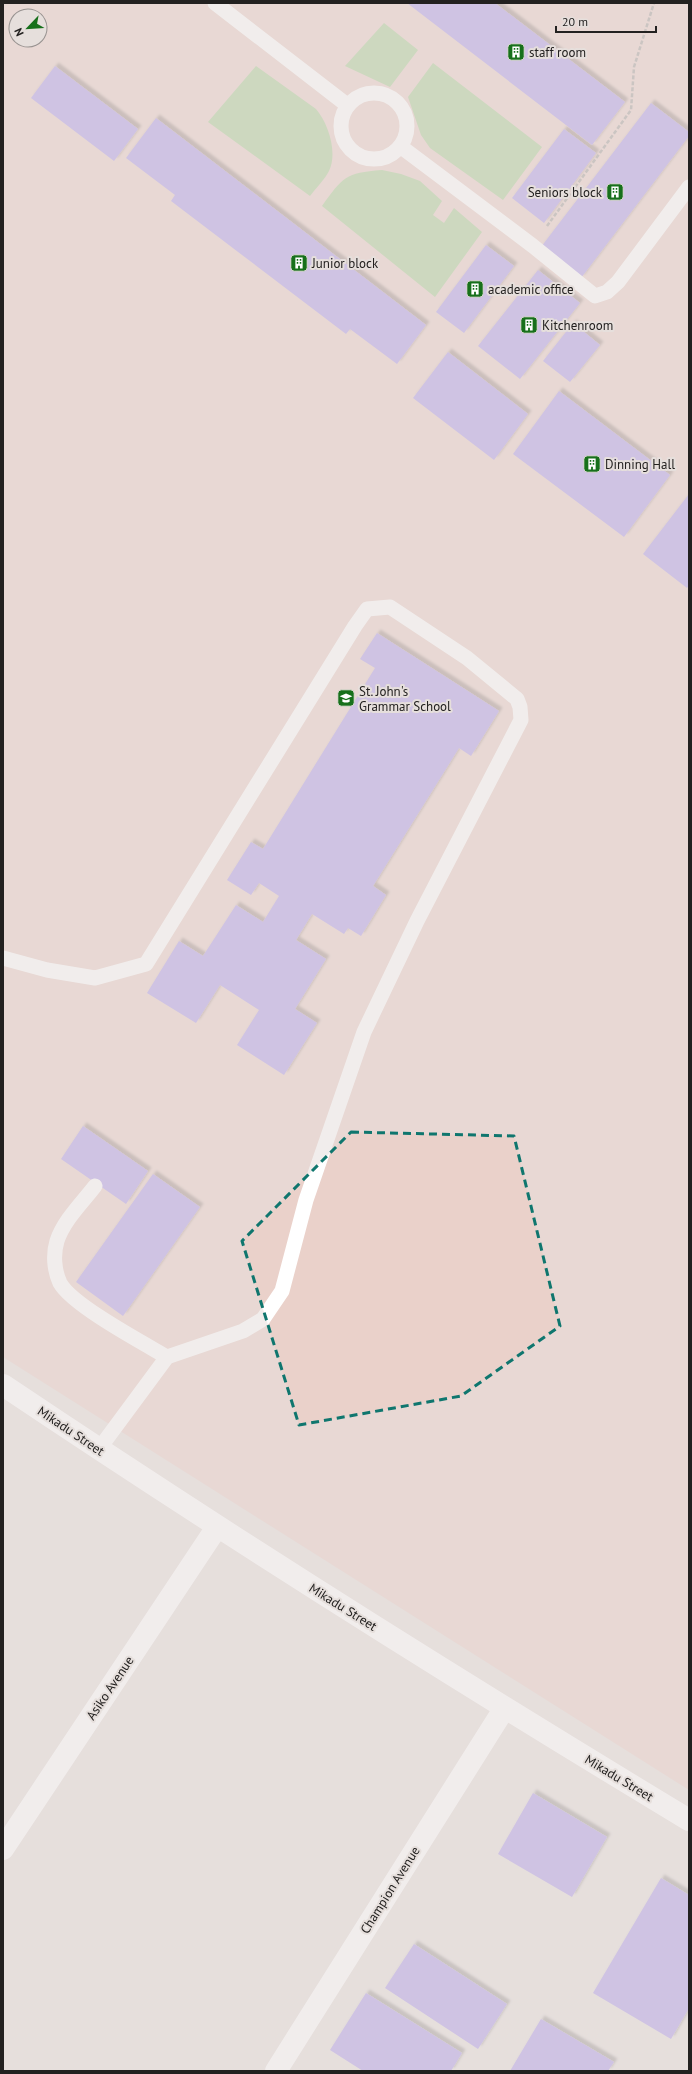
<svg xmlns="http://www.w3.org/2000/svg" width="692" height="2074" viewBox="0 0 692 2074" font-family="'PT Sans',sans-serif">
<style>
.education{fill:#ead1ca;fill-rule:evenodd}
.green{fill:#afd19b}
.building{fill:#b3a2ec;filter:url(#shadow)}
.lines{fill:none;stroke-linecap:round;stroke-linejoin:round}
.path{stroke:#aba6a3;stroke-width:2.5;stroke-dasharray:4 2;stroke-linecap:butt}
.lane{stroke:#fff;stroke-width:15}
.street{stroke:#fff;stroke-width:22}
.marked{fill:none;stroke:#0f766e;stroke-width:3;stroke-dasharray:8 5;stroke-linejoin:round}
.labels{text-anchor:middle;dominant-baseline:central;stroke-width:4;stroke-linejoin:round;paint-order:stroke}
.poi-label{font-size:13px;fill:#232120;stroke:#e6dfdc;text-anchor:start}
.street-label{font-size:13px;fill:#232120;stroke:#e6dfdc}
</style>
<defs>
<filter id="shadow"><feDropShadow dx="3.5" dy="-3.5" stdDeviation="1" flood-color="#0004"/></filter>
</defs>
<rect width="100%" height="100%" fill="#e6dfdc"/>
<path class="education" d="M3,3H689V1790L3,1357ZM16,16H40V40H16Z"/>
<path class="green" d="M384,23L418,50L390,87L345,66Z
M433,63L542,147L503,200L430,148L421,135L408,97Z
M256,66L316,109C328,123 338,152 329,171C325,179 316,188 310,196L208,122Z
M382,170L401,174L420,181L442,201L433,215L444,223L454,208L482,232L435,297L322,206C343,177 345,173 382,170Z"/>
<path class="building" d="M407,3H495L625,102L592,145Z
M55,66L138,129L114,161L31,98Z
M651,103L689,132V136L581,278L541,247Z
M156,118L426,325L397,364L350,329L346,334L171,201L175,195L126,158Z
M564,129L596,153L544,223L512,198Z
M486,245L514,266L464,333L436,312Z
M538,270L580,303L520,379L478,346Z
M573,323L600,345L570,382L543,361Z
M448,352L528,414L494,460L413,398Z
M559,391L670,475L624,537L513,454Z
M689,494V585L687,588L643,554Z
M377,633L499,711L471,756L459,748L373,886L386,895L361,936L348,928L344,934L312,914L296,940L326,959L295,1009L317,1023L284,1075L237,1045L259,1010L220,985L196,1023L147,993L179,941L203,956L236,905L263,922L279,896L259,883L251,895L227,880L251,842L263,849L375,668L360,659Z
M83,1126L148,1171L126,1204L61,1159Z
M153,1174L200,1207L123,1316L76,1282Z
M533,1793L607,1837L572,1897L498,1854Z
M661,1878L689,1895V2008L671,2039L593,1993Z
M414,1944L507,2004L478,2049L385,1988Z
M366,1993L462,2053L451,2071H363L330,2050Z
M541,2019L614,2062L608,2071H510Z"/>
<g class="lines">
<path class="path" d="M547,226L631,110L634,67L654,3"/>
<path class="lane" d="M215,3L347,105
M341 126a33 33 0 1 1 66 0a33 33 0 1 1-66 0Z
M400,146L533,246L595,296L607,292L618,282L689,187
M3,958L47,970L95,978L146,964L355,626L367,609L390,607L467,658L517,699L520,707L521,720L417,921L364,1032L306,1200L282,1291L263,1319L243,1331L167,1357L99,1449
M95,1186C82,1203 64,1220 57,1241C53,1254 54,1270 60,1283C72,1305 143,1343 167,1357"/>
<path class="street" d="M3,1385C228,1536 457,1680 689,1820
M3,1849L217,1527
M276,2071L504,1709"/>
</g>
<path d="M0 0H692V2074H0ZM351,1132L514,1136L560,1326L461,1396L299,1425L242,1241Z" fill="#e6dfdc" fill-opacity=".55" fill-rule="evenodd"/>
<path class="marked" d="M351,1132L514,1136L560,1326L461,1396L299,1425L242,1241Z"/>
<defs>
<symbol id="building-square" viewBox="-11 -11 22 22"><rect x="-9" y="-9" width="18" height="18" rx="4" fill="#17701b" stroke="#e6dfdc"/><path d="M-4-6H4V6H1V3H-1V6H-4ZM-2.5-4.3h1.7v1.8h-1.7ZM.8-4.3h1.7v1.8H.8ZM-2.5-1h1.7V.8h-1.7ZM.8-1h1.7V.8H.8Z" fill="#fff"/></symbol>
<symbol id="school-square" viewBox="-11 -11 22 22"><rect x="-9" y="-9" width="18" height="18" rx="4" fill="#17701b" stroke="#e6dfdc"/><path d="M0-5L7-2L0 1L-7-2ZM-4 1L0 2.5L4 1V4Q0 6-4 4Z" fill="#fff"/></symbol>
</defs>
<g fill-rule="evenodd">
<use href="#building-square" x="506" y="42" width="20" height="20"/>
<use href="#building-square" x="605" y="182" width="20" height="20"/>
<use href="#building-square" x="289" y="253" width="20" height="20"/>
<use href="#building-square" x="465" y="279" width="20" height="20"/>
<use href="#building-square" x="519" y="315" width="20" height="20"/>
<use href="#building-square" x="582" y="454" width="20" height="20"/>
<use href="#school-square" x="336" y="688" width="20" height="20"/>
</g>
<g class="labels">
<g class="poi-label">
<text x="529" y="52">staff room</text>
<text x="602" y="192" text-anchor="end">Seniors block</text>
<text x="312" y="263">Junior block</text>
<text x="488" y="289">academic office</text>
<text x="542" y="325">Kitchenroom</text>
<text x="605" y="464">Dinning Hall</text>
<text x="359" y="691">St. John's<tspan x="359" dy="15">Grammar School</tspan></text>
</g>
<g class="street-label">
<text transform="translate(71 1431) rotate(34)">Mikadu Street</text>
<text transform="translate(343 1607) rotate(32)">Mikadu Street</text>
<text transform="translate(110 1688) rotate(-56)">Asiko Avenue</text>
<text transform="translate(619 1778) rotate(31)">Mikadu Street</text>
<text transform="translate(390 1890) rotate(-58)">Champion Avenue</text>
</g>
</g>
<rect width="692" height="2074" fill="none" stroke="#232120" stroke-width="8"/>
<g transform="translate(28 28) rotate(245)"><circle r="19" fill="#e6dfdc" stroke="#989391"/>
<path d="M0-3L7 15L0 10L-7 15Z" fill="#17701b"/>
<text y="-6" font-size="11" font-weight="bold" text-anchor="middle" fill="#232120">N</text>
</g>
<path d="M556 26v6h100v-6" fill="none" stroke="#232120" stroke-width="2"/>
<text x="562" y="26" font-size="12" fill="#232120" stroke="#e6dfdc" stroke-width="3" paint-order="stroke">20 m</text>
</svg>
